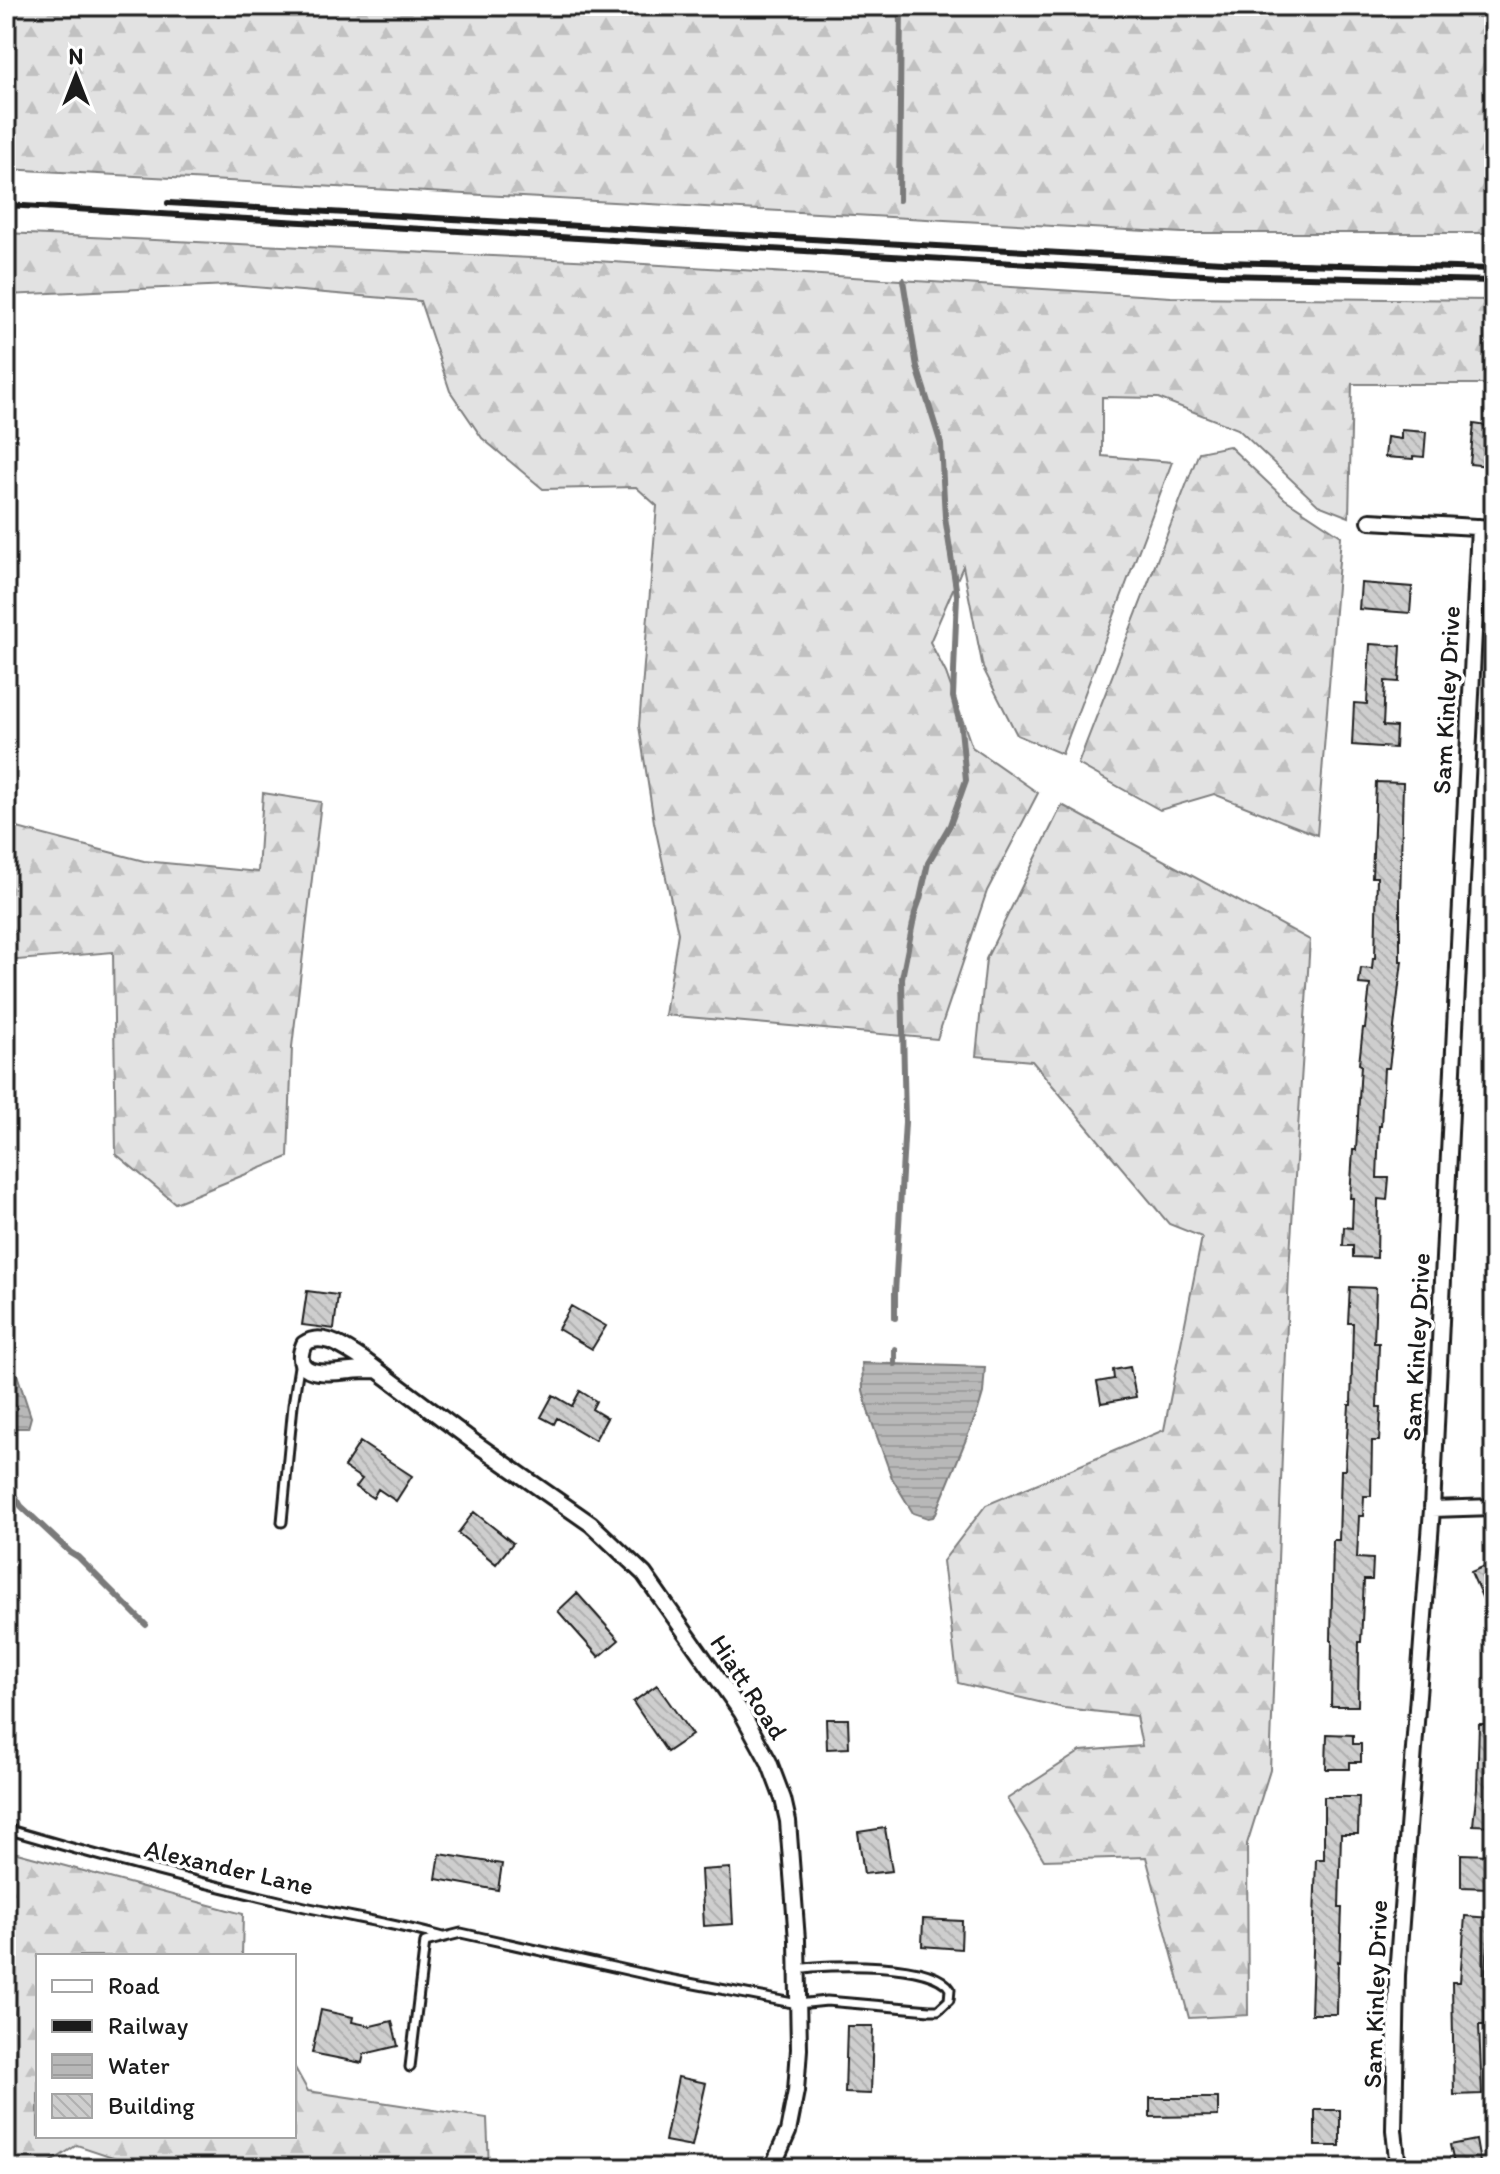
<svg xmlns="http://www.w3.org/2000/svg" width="1500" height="2174" viewBox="0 0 1500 2174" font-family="Itim,sans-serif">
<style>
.forest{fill:url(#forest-firs);stroke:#7f7f7f;stroke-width:2}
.water{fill:url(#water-rules);stroke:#7a7a7a;stroke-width:2}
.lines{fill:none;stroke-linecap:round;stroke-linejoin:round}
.stream{stroke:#7a7a7a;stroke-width:6}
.building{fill:url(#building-back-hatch);stroke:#1c1c1c;stroke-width:2}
.lane-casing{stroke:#1c1c1c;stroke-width:13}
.street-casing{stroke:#1c1c1c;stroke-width:20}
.lane{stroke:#fff;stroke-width:7}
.street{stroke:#fff;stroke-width:14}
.rail{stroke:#1c1c1c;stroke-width:6}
.labels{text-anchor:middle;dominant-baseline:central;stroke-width:7;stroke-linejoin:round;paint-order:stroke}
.street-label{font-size:26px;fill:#1c1c1c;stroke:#fff}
</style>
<defs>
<pattern id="forest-firs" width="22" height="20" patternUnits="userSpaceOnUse" patternTransform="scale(2)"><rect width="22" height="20" fill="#e2e2e2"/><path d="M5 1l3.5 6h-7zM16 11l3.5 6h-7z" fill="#c1c1c1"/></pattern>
<pattern id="water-rules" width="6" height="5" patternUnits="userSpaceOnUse" patternTransform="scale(2)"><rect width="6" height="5" fill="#b8b8b8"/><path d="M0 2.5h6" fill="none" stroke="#9e9e9e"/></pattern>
<pattern id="building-back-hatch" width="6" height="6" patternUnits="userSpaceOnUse" patternTransform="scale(2)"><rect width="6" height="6" fill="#cecece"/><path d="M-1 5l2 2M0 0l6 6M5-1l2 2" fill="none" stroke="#b0b0b0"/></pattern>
</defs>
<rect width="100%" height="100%" fill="#fff"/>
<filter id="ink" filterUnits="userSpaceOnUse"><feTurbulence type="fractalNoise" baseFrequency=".0125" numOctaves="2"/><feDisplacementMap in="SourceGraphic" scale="16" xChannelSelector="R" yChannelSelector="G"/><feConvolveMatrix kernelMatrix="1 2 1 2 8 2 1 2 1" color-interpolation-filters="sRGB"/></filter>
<g filter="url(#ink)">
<path class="forest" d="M6,6H1494V233H1183L6,169Z
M6,233L596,261L1171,297L1494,300V384H1352L1349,517L1318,505L1238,429L1158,398L1102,397V456L1172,462L1062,754L1017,735L983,668L963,566L930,642L946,673L972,747L1038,793L987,891L937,1039L665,1015L678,933L654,822L639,726L657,506L636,487L543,489L482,438L450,391L420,301L230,285L6,295Z
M1229,446L1285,499L1341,536L1317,835L1214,794L1160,810L1078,764L1199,452Z
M263,793L321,802L292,1047L288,1157L175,1203L116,1154L113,952L6,961V825L144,861L258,872Z
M1062,805L1310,940L1289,1271L1270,1770L1247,1844L1248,2015L1189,2018L1146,1857L1044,1860L1007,1799L1081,1751L1142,1746L1136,1716L1064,1708L958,1683L943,1561L986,1505L1164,1430L1202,1237L1169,1224L1032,1061L976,1056L986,959Z
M6,1850L243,1914L242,1956H38V2136H294V2066L308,2091L487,2118L489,2168H146L77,2145L42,2168H6Z"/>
<path class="water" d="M6,1355L14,1365L31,1417L28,1428H16L6,1425Z
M862,1363L985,1367L983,1393L978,1410L936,1513L933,1517L928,1518L913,1513L892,1478L869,1414L863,1390Z"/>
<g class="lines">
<path class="stream" d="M899,200L901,6
M895,1318V1293L905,1122L902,978L915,913L920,899L928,863L950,825L966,780L961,728L953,697L957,595L945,517L941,444L917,367L903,280
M895,1349V1364
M6,1488L17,1499L21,1506L70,1552L78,1557L146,1625"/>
</g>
<path class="building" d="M1474,424L1494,427V452H1491L1489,466L1470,464Z
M1401,430L1426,432L1424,457L1413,456V459L1385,457L1387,437L1401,439Z
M1361,583L1412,587L1410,613L1359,609Z
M1370,644L1401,646L1399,682L1385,681L1383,726L1396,727L1395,748L1352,745L1354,703L1367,704Z
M1376,782L1403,783L1400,899V961H1402L1389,1068H1384L1381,1126H1379L1377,1178H1389L1387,1200L1378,1199L1377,1258L1353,1257V1246H1343L1344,1227L1352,1228L1353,1198H1350L1353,1150H1356L1361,1065L1359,1064L1363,1028H1365L1370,985L1359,984L1361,968L1372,969L1373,958H1375L1377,877H1372Z
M1350,1287L1376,1288L1374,1343H1379L1377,1407H1381L1379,1441H1372L1371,1496H1364L1363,1516H1359L1357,1558L1373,1559L1372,1580H1364L1361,1642H1359L1358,1706H1331L1332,1641H1331L1333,1540H1339L1341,1470H1345L1349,1405H1351L1353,1323H1348Z
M307,1291L338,1295L334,1329L302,1325Z
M571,1306L606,1326L592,1349L558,1329Z
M1130,1367L1136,1397L1101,1403L1097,1382L1114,1379L1113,1370Z
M580,1391L596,1401L592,1409L607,1418L595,1440L557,1418L554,1424L541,1417L553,1395L572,1406Z
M360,1442L412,1476L396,1501L378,1489L373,1498L356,1487L362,1479L344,1467Z
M474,1512L513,1543L496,1564L458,1533Z
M1494,1562V1624L1471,1572Z
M577,1593L619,1640L599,1657L558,1611Z
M657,1685L692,1735L667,1752L633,1702Z
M826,1719H848L849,1748L827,1749Z
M1479,1724H1494V1826L1473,1825L1477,1789Z
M1327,1734L1353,1735V1744H1361V1762H1350V1769H1326Z
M1324,1797H1359L1358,1834H1341L1339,1908H1342L1340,1962L1338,1961L1337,2014H1311L1316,1859H1324Z
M885,1828L892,1871L864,1874L858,1832Z
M440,1854L502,1864L498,1890L436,1879Z
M1461,1854L1490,1855V1888L1461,1887Z
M730,1868L733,1924L704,1926L701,1870Z
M1465,1916L1490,1918L1485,1982V2025H1479L1482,2094L1454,2095L1452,1982H1460Z
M923,1919L962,1921L961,1949L922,1946Z
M321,2010L353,2017L352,2022L371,2026L392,2021L398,2046L364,2054L362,2063L312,2053Z
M847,2026H873L871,2094L845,2093Z
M678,2077L706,2083L692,2146L665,2141Z
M1150,2098H1218V2116L1150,2117Z
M1315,2110H1340V2146H1315Z
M1476,2140L1481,2168H1455L1450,2145Z"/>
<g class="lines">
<defs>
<path id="lane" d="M282,1522L293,1405L300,1360
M6,1829C101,1857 196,1882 292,1904C342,1916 393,1923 443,1937
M410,2067L425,1942L461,1933L658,1977L798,2004L827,2001L930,2010H938L949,2000L950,1989C934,1961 827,1964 798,1969"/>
<path id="street" d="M1370,521L1494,528
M377,1370C369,1370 360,1370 351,1371C331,1373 289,1379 304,1344C323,1330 347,1350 364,1360L475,1443L591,1524L644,1574L742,1713L769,1762L783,1799L788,1821L797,1940L799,2049L796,2091L788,2132L772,2168
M1432,1509L1494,1507
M1398,2168L1394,2130L1397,1975L1432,1509L1479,527"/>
</defs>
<use href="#lane" class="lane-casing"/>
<use href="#street" class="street-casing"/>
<use href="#lane" class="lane"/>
<use href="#street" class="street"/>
<path class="rail" d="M168,203L1222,262L1494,269
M6,205L1221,275L1494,281"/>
</g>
</g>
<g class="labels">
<g class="street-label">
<text transform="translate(1446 700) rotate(-87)">Sam Kinley Drive</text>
<text transform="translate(1416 1347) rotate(-87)">Sam Kinley Drive</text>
<text transform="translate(749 1687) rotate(57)">Hiatt Road</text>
<text transform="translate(229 1867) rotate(13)">Alexander Lane</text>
<text transform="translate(1375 1994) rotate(-88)">Sam Kinley Drive</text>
</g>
</g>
<rect width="1500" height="2174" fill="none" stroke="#fff" stroke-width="32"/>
<rect x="16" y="16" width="1468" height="2142" fill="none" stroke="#1c1c1c" stroke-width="3" filter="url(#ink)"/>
<rect x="36" y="1954" width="260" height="184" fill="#ffffff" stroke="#a4a4a4" stroke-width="2"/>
<rect x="52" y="1980" width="40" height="12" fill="#ffffff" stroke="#a4a4a4" stroke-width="2"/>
<text x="108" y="1994" font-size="24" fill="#1c1c1c">Road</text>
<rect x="52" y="2020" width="40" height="12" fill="#1c1c1c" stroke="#a4a4a4" stroke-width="2"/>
<text x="108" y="2034" font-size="24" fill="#1c1c1c">Railway</text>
<rect x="52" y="2054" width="40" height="24" fill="url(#water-rules)" stroke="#a4a4a4" stroke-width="2"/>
<text x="108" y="2074" font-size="24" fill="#1c1c1c">Water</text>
<rect x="52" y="2094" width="40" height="24" fill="url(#building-back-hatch)" stroke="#a4a4a4" stroke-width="2"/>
<text x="108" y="2114" font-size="24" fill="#1c1c1c">Building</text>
<g transform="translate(76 76)" stroke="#ffffff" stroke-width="6" paint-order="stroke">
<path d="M0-6L14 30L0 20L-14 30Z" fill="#1c1c1c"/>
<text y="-12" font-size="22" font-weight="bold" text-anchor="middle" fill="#1c1c1c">N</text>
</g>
</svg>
